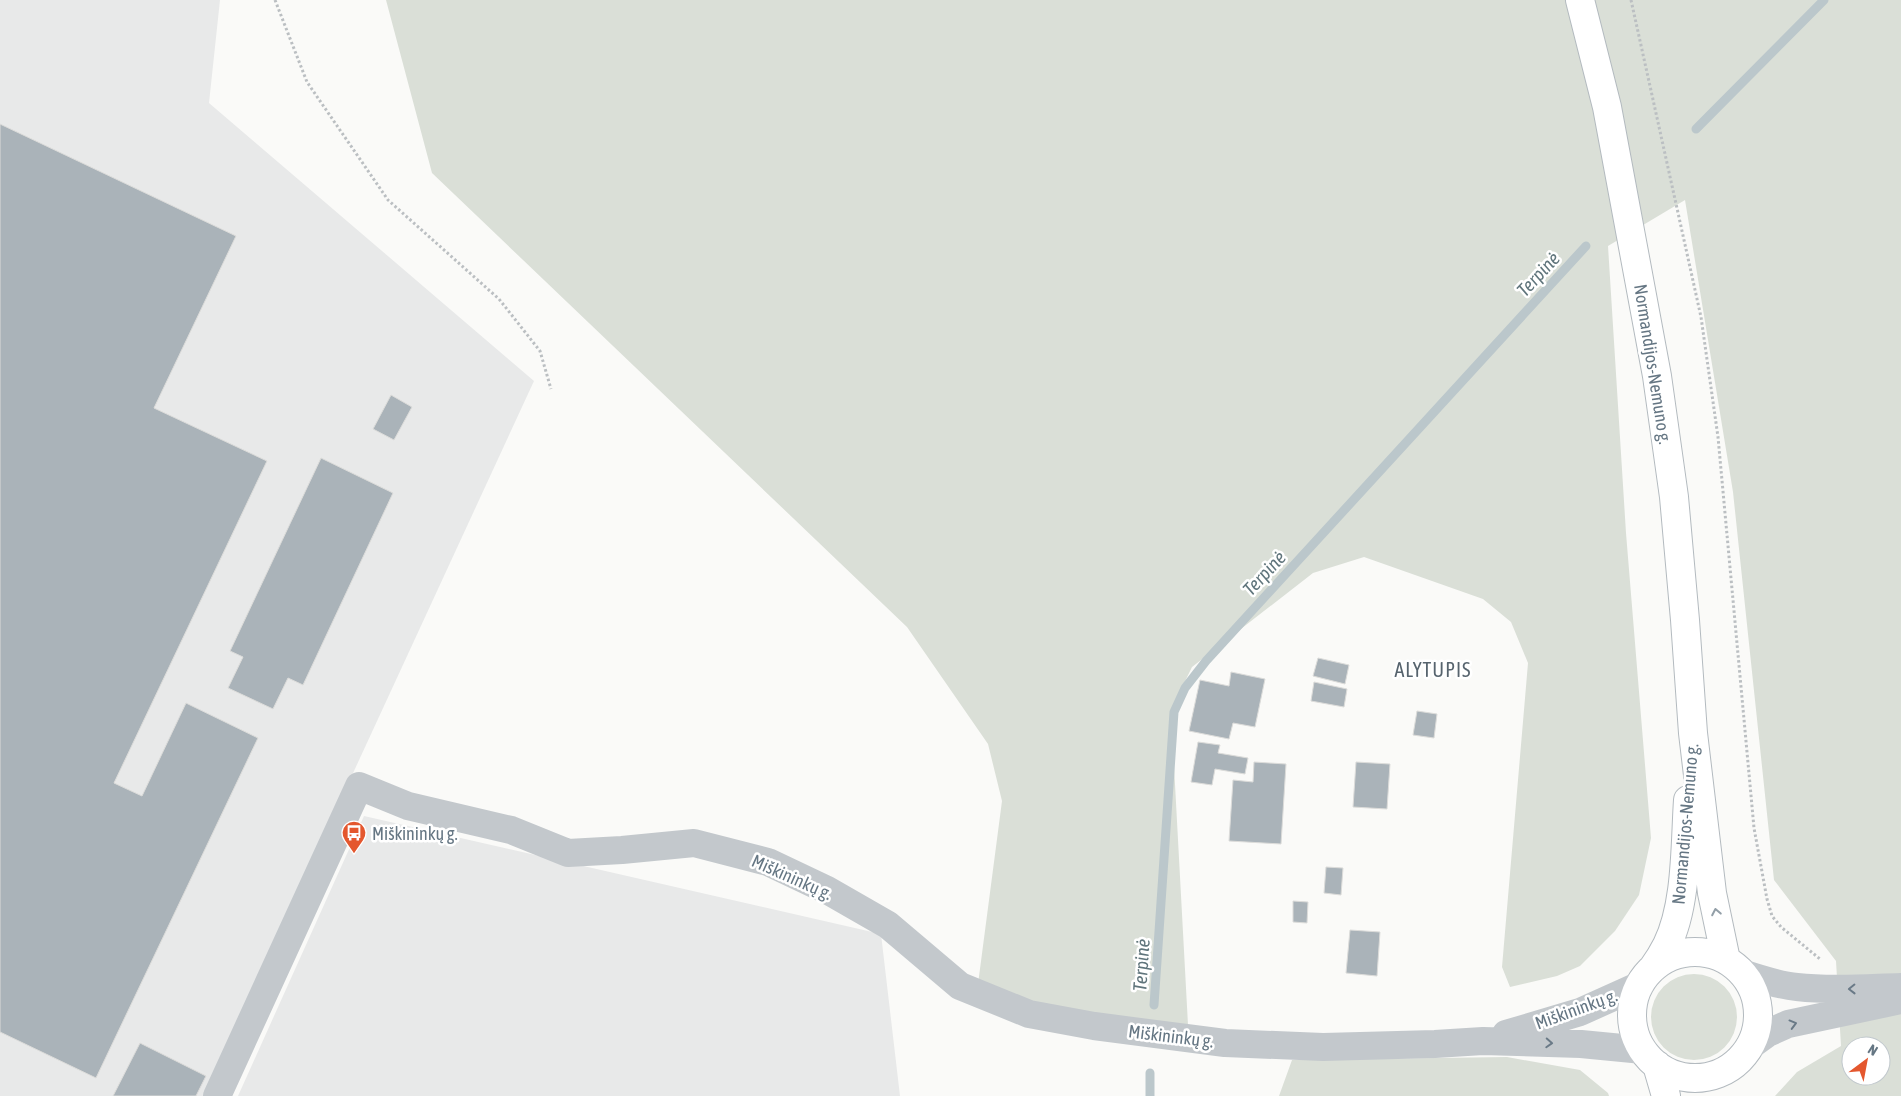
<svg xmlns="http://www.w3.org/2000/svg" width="1901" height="1096" viewBox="0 0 1901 1096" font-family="'Asap Condensed',sans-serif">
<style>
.built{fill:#e8e9e9}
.green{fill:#dadfd7;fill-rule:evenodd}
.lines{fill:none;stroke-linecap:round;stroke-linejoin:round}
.stream{stroke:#bbc7cb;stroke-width:9}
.building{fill:#aab3b9;stroke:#dcdcda}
.secondary-casing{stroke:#b3babf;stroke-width:30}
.path{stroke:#bbbfc2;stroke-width:3;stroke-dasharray:2.5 2.5;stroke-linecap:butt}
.minor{stroke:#c3c8cc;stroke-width:28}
.secondary{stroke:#fff;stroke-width:28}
.oneway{stroke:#939fa8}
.oneway2{stroke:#6a7a87}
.labels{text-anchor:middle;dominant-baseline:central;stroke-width:5;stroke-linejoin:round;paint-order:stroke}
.street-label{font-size:18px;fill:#657683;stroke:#fff}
.poi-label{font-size:18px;fill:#657683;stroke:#fff;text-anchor:start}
.water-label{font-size:19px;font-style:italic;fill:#60757c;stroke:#fff}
.quarter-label{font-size:20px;letter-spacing:1px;fill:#57646e;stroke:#fff}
</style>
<rect width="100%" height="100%" fill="#fafaf8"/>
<path class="built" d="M0,0H220L209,103L534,381L204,1096H0Z
M364,816L881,934L900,1096H238Z"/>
<path class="green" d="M386,0H1901V1096H1775L1797,1072L1841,1046L1836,961L1774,880L1733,492L1685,200L1608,246L1626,533L1651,838L1639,895L1615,931L1580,966L1557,976L1510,987L1502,967L1528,663L1511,622L1483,599L1364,557L1313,573L1192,667L1171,710L1188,1025L1043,1010L978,984L1002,801L988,744L907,627L432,173ZM1851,1046H1881V1076H1851Z
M1651 1017a43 43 0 1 1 86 0a43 43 0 1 1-86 0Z
M1507,1057L1580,1070L1608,1093L1609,1096H1279L1292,1060Z"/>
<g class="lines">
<path class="stream" d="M1696,129L1824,0
M1154,1005L1174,712L1185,688L1206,661L1586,246
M1150,1073V1096"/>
</g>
<path class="building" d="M0,124L236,236L154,408L267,461L114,783L142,796L186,703L258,738L96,1078L0,1032Z
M391,395L412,407L394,440L373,429Z
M321,458L393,493L303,685L288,678L273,709L228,688L243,657L230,651Z
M1318,658L1349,665L1345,684L1313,676Z
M1231,672L1265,679L1255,727L1233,723L1229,739L1189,731L1200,680L1229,686Z
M1314,682L1347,689L1344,707L1311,701Z
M1417,711L1437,714L1434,738L1413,735Z
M1198,742L1220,745L1218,753L1248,758L1245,774L1215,769L1212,785L1191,782Z
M1254,762L1286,764L1281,844L1229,841L1233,780L1253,782Z
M1356,762L1390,764L1387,809L1353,807Z
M1326,867L1343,868L1341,895L1324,893Z
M1293,901L1308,902L1307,923L1293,922Z
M1350,930L1380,932L1377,976L1346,973Z
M140,1043L206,1076L196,1096H113Z"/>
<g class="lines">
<defs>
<path id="secondary" d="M1580,0L1607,107L1657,376L1674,497L1685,620L1693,733L1712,893L1726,960
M1632 1015a63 63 0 1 1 126 0a63 63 0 1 1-126 0Z
M1653,968C1658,961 1663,953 1667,945C1687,905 1685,844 1688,800
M1657,1065L1666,1096"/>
</defs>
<use href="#secondary" class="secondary-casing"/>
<path class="path" d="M275,0L307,82L388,200L499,299L540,351L551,389
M1631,0L1701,317L1718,437L1754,828L1767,899L1772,916L1781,927L1820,959"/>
<path class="minor" d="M1742,973C1760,979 1778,985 1797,987C1832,991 1867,988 1901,987
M1506,1034L1580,1012L1640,985
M1750,1046L1768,1033L1788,1024L1901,1000
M217,1096L359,786L408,806L511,830L568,853L622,850L694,843L768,862L827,890L888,925L960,986L1029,1014L1094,1026L1225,1043L1323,1047L1435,1044L1483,1041L1581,1044L1643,1050"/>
<use href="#secondary" class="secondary"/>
</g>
<defs><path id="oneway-chevron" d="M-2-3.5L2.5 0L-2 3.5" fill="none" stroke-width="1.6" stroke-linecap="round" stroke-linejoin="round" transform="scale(1.25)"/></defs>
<use class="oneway" href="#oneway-chevron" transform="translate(1716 912) rotate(-101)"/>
<g class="oneway2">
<use href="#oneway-chevron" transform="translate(1852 989) rotate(179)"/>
<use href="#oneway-chevron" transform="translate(1793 1024) rotate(-15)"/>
<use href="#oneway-chevron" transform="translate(1549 1043) rotate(3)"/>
</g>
<defs>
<symbol id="bus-pin" viewBox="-11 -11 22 30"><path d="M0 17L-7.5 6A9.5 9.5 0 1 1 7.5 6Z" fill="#e4572e" stroke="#fff"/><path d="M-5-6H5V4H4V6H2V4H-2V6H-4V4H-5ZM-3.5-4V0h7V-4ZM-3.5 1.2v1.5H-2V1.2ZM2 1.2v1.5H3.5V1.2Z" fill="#fff"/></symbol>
</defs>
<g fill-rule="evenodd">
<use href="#bus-pin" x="340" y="819" width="28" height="38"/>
</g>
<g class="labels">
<g class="street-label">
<text transform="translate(1653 364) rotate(81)">Normandijos-Nemuno g.</text>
<text transform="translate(1685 824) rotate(-85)">Normandijos-Nemuno g.</text>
<text transform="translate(792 877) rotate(24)">Miškininkų g.</text>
<text transform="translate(1576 1009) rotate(-20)">Miškininkų g.</text>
<text transform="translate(1171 1036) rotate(7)">Miškininkų g.</text>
</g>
<g class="poi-label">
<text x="372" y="833">Miškininkų g.</text>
</g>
<g class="water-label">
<text transform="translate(1538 274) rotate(-47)">Terpinė</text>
<text transform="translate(1264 573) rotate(-47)">Terpinė</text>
<text transform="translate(1141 965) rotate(-86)">Terpinė</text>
</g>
<g class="quarter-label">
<text x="1433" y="669">ALYTUPIS</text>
</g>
</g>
<g transform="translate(1866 1061) rotate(32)"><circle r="24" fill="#ffffff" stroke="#c1c8cd"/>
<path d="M0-4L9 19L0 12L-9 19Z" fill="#e4572e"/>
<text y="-8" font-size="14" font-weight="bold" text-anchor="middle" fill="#657683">N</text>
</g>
</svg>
